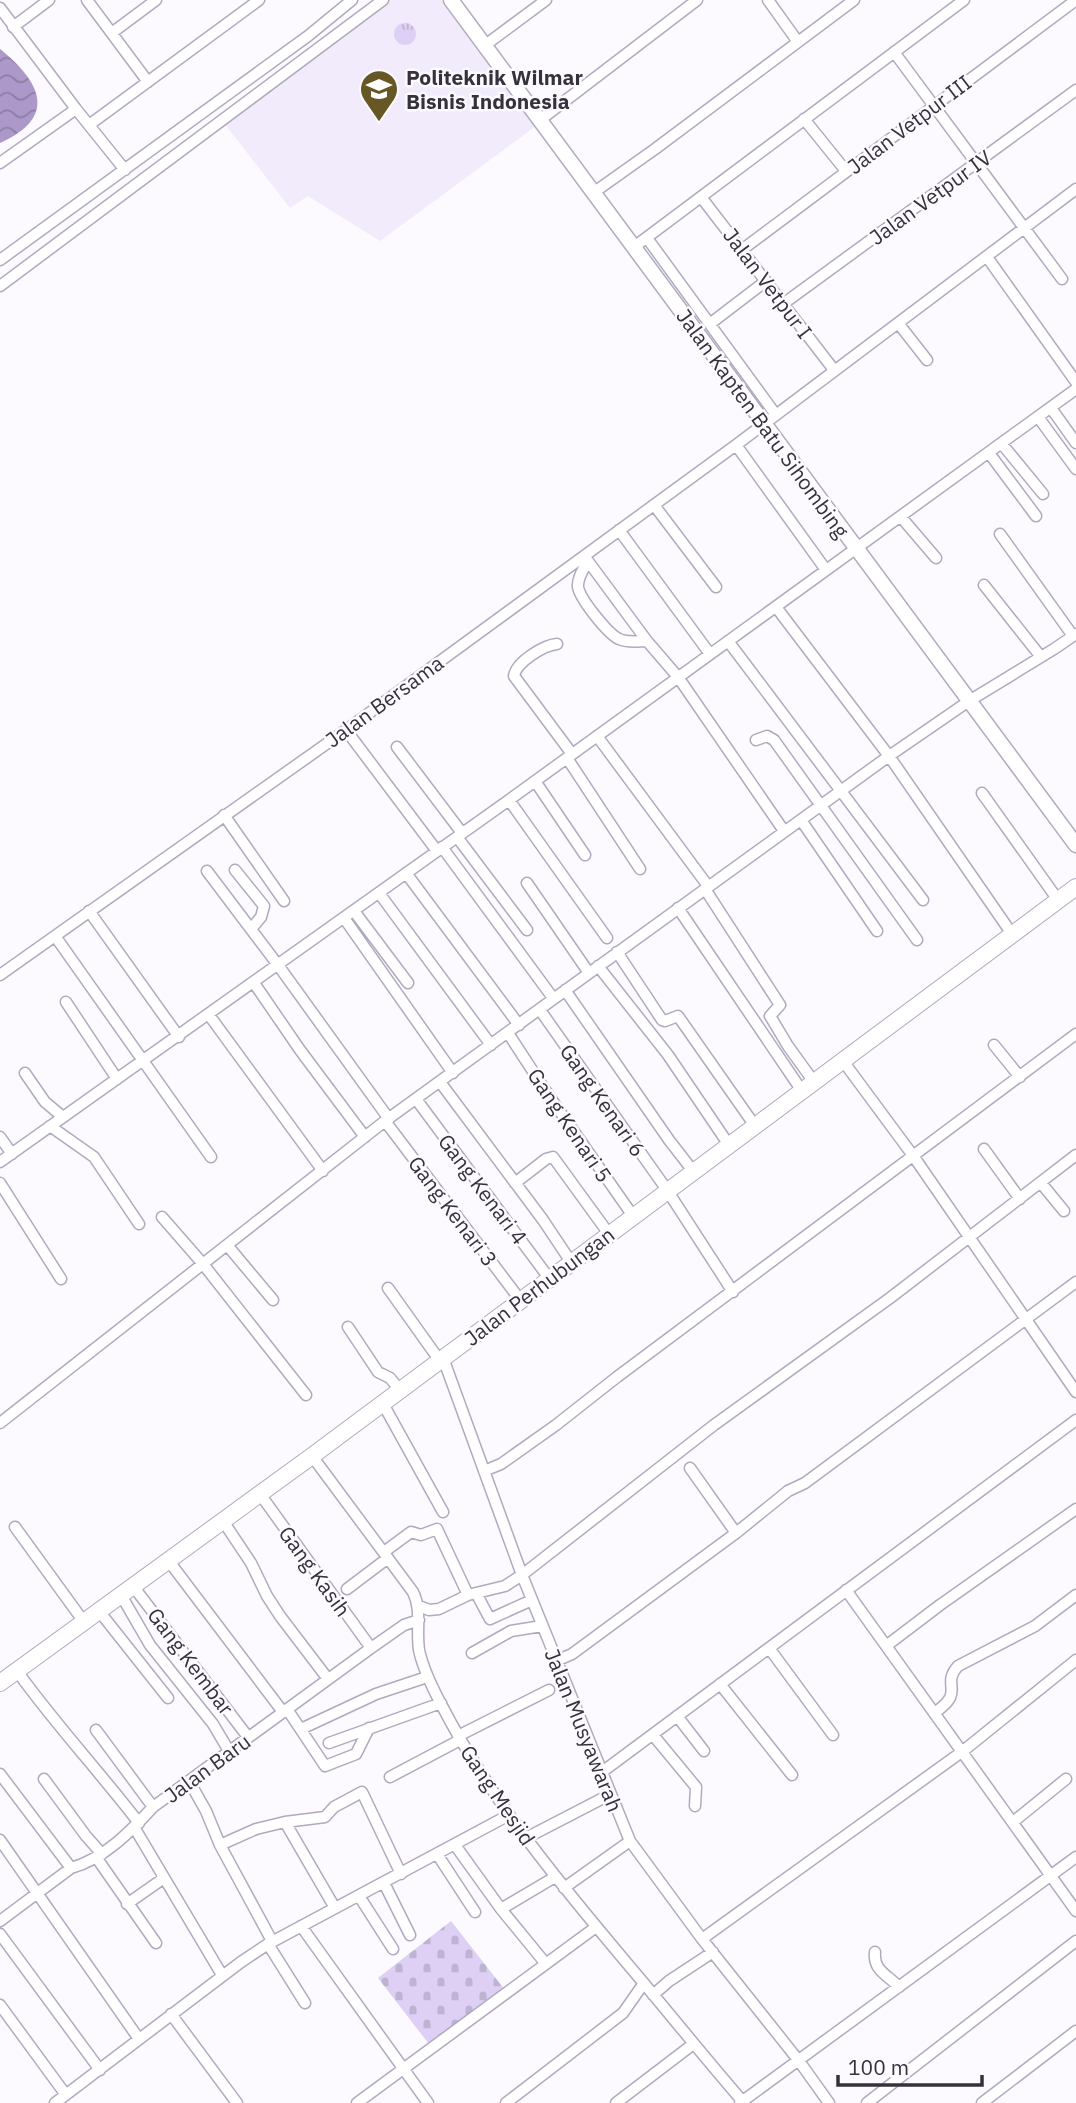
<svg xmlns="http://www.w3.org/2000/svg" width="1076" height="2103" viewBox="0 0 1076 2103" font-family="'IBM Plex Sans',sans-serif">
<style>
.built{fill:#f1ebfc}
.grass{fill:url(#grass-tufts)}
.cemetery{fill:url(#cemetery-stones)}
.water{fill:url(#water-waves)}
.lines{fill:none;stroke-linecap:round;stroke-linejoin:round}
.minor-casing{stroke:#b1a9be;stroke-width:13}
.tertiary-casing{stroke:#b1a9be;stroke-width:17}
.secondary-casing{stroke:#b1a9be;stroke-width:18}
.minor{stroke:#fff;stroke-width:10}
.tertiary{stroke:#fff;stroke-width:14}
.secondary{stroke:#fff;stroke-width:16}
.labels{text-anchor:middle;dominant-baseline:central;stroke-width:5;stroke-linejoin:round;paint-order:stroke}
.poi-label{font-size:21px;font-weight:bold;fill:#36323b;stroke:#fcfaff;text-anchor:start}
.street-label{font-size:21px;fill:#36323b;stroke:#fcfaff}
</style>
<defs>
<pattern id="grass-tufts" width="24" height="20" patternUnits="userSpaceOnUse" patternTransform="scale(1.75)"><rect width="24" height="20" fill="#ddd0f4"/><path d="M3 7l-1-3M5 7V3M7 7l1-3M15 17l-1-3M17 17v-4M19 17l1-3" fill="none" stroke="#beb3d2"/></pattern>
<pattern id="cemetery-stones" width="16" height="16" patternUnits="userSpaceOnUse" patternTransform="scale(1.75)"><rect width="16" height="16" fill="#ddd0f4"/><path d="M2 7V4a2 2 0 0 1 4 0v3zM10 15v-3a2 2 0 0 1 4 0v3z" fill="#beb3d2"/></pattern>
<pattern id="water-waves" width="16" height="10" patternUnits="userSpaceOnUse" patternTransform="scale(1.75)"><rect width="16" height="10" fill="#ac99ca"/><path d="M0 5q4-4 8 0t8 0" fill="none" stroke="#8d7da5"/></pattern>
</defs>
<rect width="100%" height="100%" fill="#fcfaff"/>
<path class="built" d="M385,0H441L536,126L380,241L308,196L290,208L221,119Z"/>
<path class="grass" d="M394 34a11 11 0 1 1 22 0a11 11 0 1 1-22 0Z"/>
<path class="cemetery" d="M451,1921L505,1990L432,2048L378,1978Z"/>
<path class="water" d="M0,49C41,82 58,117 0,143Z"/>
<g class="lines">
<defs>
<path id="minor" d="M87,0L148,82
M768,0L798,42
M0,8L76,109L125,170
M13,27L49,0
M113,32L156,0
M484,46L546,0
M894,52L1062,279
M804,119L846,171
M540,120L697,0
M89,125L259,0
M0,163L76,109
M593,193L655,149L854,0
M701,197L834,370
M647,238L776,415
M634,247L964,0
M743,249L1076,0
M987,257L1076,382
M0,260L308,36L352,0
M0,286L383,0
M783,304L1076,90
M711,323L766,281
M898,323L927,360
M1051,408L1076,443
M1038,417L1076,469
M1002,444L1043,494
M736,445L826,570
M989,453L1036,516
M654,505L716,587
M901,517L936,558
M619,530L710,654
M1000,534L1073,636
M585,557L647,641
M588,561C584,568 577,578 578,587C580,599 608,634 619,639C627,643 639,641 647,641L678,677L784,831
M984,585L1041,657
M776,607L889,756L1012,934
M728,641L923,900
M557,644C544,645 516,662 514,676L572,754
M346,730L437,851
M597,736L708,886
M756,740L767,736L774,740L917,940
M397,747L462,833
M567,758L640,869
M535,781L585,855
M982,793L1058,900
M509,800L607,938
M224,815L284,901
M801,820L877,931
M457,837L527,930
M442,847L553,998
M235,870L264,906L261,917L251,929
M207,871L278,965L389,1119
M406,873L519,1025
M527,883L589,973
M705,889L780,1005L770,1016L788,1046L814,1082
M379,893L491,1045
M678,908L802,1091
M89,911L179,1037
M354,911L408,983
M344,918L453,1073
M55,936L211,1157
M617,952L662,1020L665,1021L678,1016L755,1126
M598,966L668,1055L729,1145
M0,975L346,730L736,445L1076,189
M254,983L300,1050L365,1137
M565,990L669,1140L693,1171
M66,1002L117,1079
M540,1010L667,1190L733,1292
M209,1015L323,1171
M508,1033L549,1096L633,1216
M994,1045L1020,1077
M843,1061L914,1157L1076,1392
M25,1073L45,1102L63,1117
M440,1082L543,1220L571,1262
M416,1099L549,1278
M385,1121L521,1301
M50,1126L94,1157L139,1224
M0,1137L12,1154
M984,1149L1020,1199
M0,1162L509,800L1076,389
M0,1183L61,1279
M515,1183L546,1159L553,1157L609,1234
M1041,1183L1064,1211
M162,1217L203,1264L306,1395
M227,1245L273,1300
M388,1288L440,1361
M348,1327L378,1372L390,1378L399,1389
M443,1358L522,1575L630,1841L702,1939L799,2061L829,2103
M382,1402L443,1512
M0,1423L385,1121L889,756L969,701L1054,649L1076,634
M312,1456L413,1592C422,1610 416,1630 419,1650C423,1669 432,1687 441,1704C491,1801 561,1885 631,1968C669,2013 705,2058 744,2103
M690,1468L736,1533
M484,1471L501,1464L556,1425L617,1377L1076,1034
M260,1494L371,1648
M223,1521L251,1563L267,1596L280,1616L328,1679
M15,1527L84,1622
M384,1552L411,1532L421,1535L437,1529L468,1595
M168,1560L283,1712
M133,1586L248,1737
M347,1589L388,1558
M846,1590L1076,1911
M476,1593L490,1619L532,1600
M121,1595L150,1645L213,1724L229,1751
M419,1606L429,1610L439,1609L468,1595L505,1586L522,1575L714,1425L890,1298L1076,1155
M99,1611L168,1698
M886,1646L940,1605L1076,1509
M769,1648L833,1735
M472,1653L511,1631L542,1626
M556,1661L572,1654L736,1533L788,1491L805,1483L1076,1282
M17,1671C55,1724 99,1771 139,1823
M720,1684L792,1775
M287,1709L325,1766L356,1754L369,1728
M934,1713C967,1691 940,1686 958,1666L1035,1626L1076,1595
M677,1716L704,1751
M301,1729L376,1694L427,1677
M96,1730L153,1807
M653,1735L696,1787L695,1806
M458,1736L549,1690
M329,1743L441,1703
M602,1772L1076,1420
M0,1774L71,1868
M390,1777L460,1740
M44,1779L86,1836L102,1854
M189,1781L206,1811L220,1845L272,1941
M285,1822L335,1908
M1013,1822L1066,1779
M134,1827L222,1975
M526,1838L611,1794
M0,1840L139,2039
M220,1845L256,1829L285,1822L325,1817L334,1807L362,1792L401,1874
M455,1845L501,1909L546,1964
M437,1854L475,1912
M96,1857L156,1943
M384,1883L410,1935
M564,1888L630,1841
M359,1896L393,1949
M127,1904L164,1878
M501,1909L555,1877
M0,1921L71,1868C104,1859 131,1831 153,1807L371,1648L404,1625L419,1620
M301,1926L428,2103
M0,1934L100,2070
M702,1939L963,1751L1076,1660
M268,1944L305,2003
M875,1952C873,1971 888,1975 899,1987
M653,1995L669,1981L713,1952
M0,2005L66,2095
M171,2014L237,2103
M55,2103L241,1962L268,1944L509,1815
M357,2103L596,1927
M506,2103L623,2013L644,1983
M616,2103L692,2045
M740,2103L1076,1857
M867,2103L1076,1941
M982,2103L1076,2031"/>
<path id="tertiary" d="M451,0L1076,845"/>
<path id="secondary" d="M0,1683L312,1456L1076,887"/>
</defs>
<use href="#minor" class="minor-casing"/>
<use href="#tertiary" class="tertiary-casing"/>
<use href="#secondary" class="secondary-casing"/>
<use href="#minor" class="minor"/>
<use href="#tertiary" class="tertiary"/>
<use href="#secondary" class="secondary"/>
</g>
<defs>
<symbol id="university-pin" viewBox="-11 -11 22 30"><path d="M0 17L-7.5 6A9.5 9.5 0 1 1 7.5 6Z" fill="#675724" stroke="#fcfaff"/><path d="M0-5L7-2L0 1L-7-2ZM-4 1L0 2.5L4 1V4Q0 6-4 4Z" fill="#fff"/></symbol>
</defs>
<g fill-rule="evenodd">
<use href="#university-pin" x="357" y="67" width="44" height="60"/>
</g>
<g class="labels">
<g class="poi-label">
<text x="406" y="77">Politeknik Wilmar<tspan x="406" dy="24">Bisnis Indonesia</tspan></text>
</g>
<g class="street-label">
<text transform="translate(909 124) rotate(-37)">Jalan Vetpur III</text>
<text transform="translate(930 197) rotate(-36)">Jalan Vetpur IV</text>
<text transform="translate(768 283) rotate(53)">Jalan Vetpur I</text>
<text transform="translate(763 423) rotate(54)">Jalan Kapten Batu Sihombing</text>
<text transform="translate(384 701) rotate(-36)">Jalan Bersama</text>
<text transform="translate(603 1100) rotate(55)">Gang Kenari 6</text>
<text transform="translate(570 1125) rotate(56)">Gang Kenari 5</text>
<text transform="translate(483 1189) rotate(53)">Gang Kenari 4</text>
<text transform="translate(453 1211) rotate(53)">Gang Kenari 3</text>
<text transform="translate(539 1286) rotate(-37)">Jalan Perhubungan</text>
<text transform="translate(315 1571) rotate(54)">Gang Kasih</text>
<text transform="translate(191 1661) rotate(53)">Gang Kembar</text>
<text transform="translate(584 1730) rotate(68)">Jalan Musyawarah</text>
<text transform="translate(207 1768) rotate(-36)">Jalan Baru</text>
<text transform="translate(498 1795) rotate(56)">Gang Mesjid</text>
</g>
</g>
<path d="M838 2075v10h144v-10" fill="none" stroke="#36323b" stroke-width="3.5"/>
<text x="848" y="2075" font-size="21" fill="#36323b" stroke="#fcfaff" stroke-width="5" paint-order="stroke">100 m</text>
</svg>
